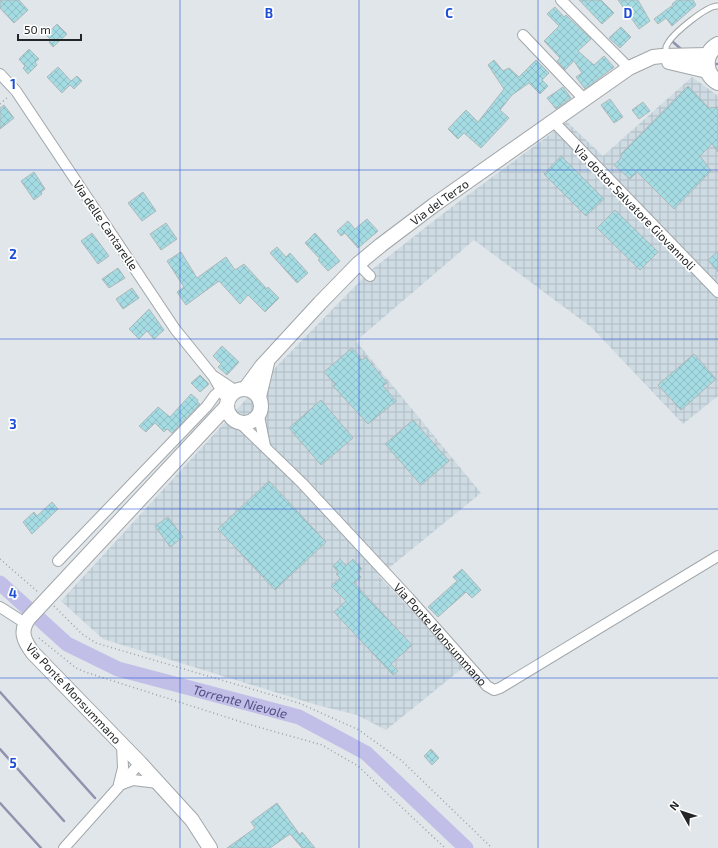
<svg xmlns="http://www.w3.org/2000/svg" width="718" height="848" viewBox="0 0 718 848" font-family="'Exo 2',sans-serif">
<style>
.industrial{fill:url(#industrial-grid)}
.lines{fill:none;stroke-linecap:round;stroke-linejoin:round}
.stream{stroke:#9291ae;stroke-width:2.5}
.river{stroke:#c1bfe8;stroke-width:15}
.building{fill:url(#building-cross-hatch);stroke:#b1b8b8}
.lane-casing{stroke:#a1a6a9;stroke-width:7}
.street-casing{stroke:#a1a6a9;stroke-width:12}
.secondary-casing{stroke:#a1a6a9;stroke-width:16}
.primary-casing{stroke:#a1a6a9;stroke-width:18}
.path{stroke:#9ca1a3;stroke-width:1.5;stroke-dasharray:1 3;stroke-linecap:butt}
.lane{stroke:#fff;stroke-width:5}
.street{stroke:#fff;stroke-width:10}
.secondary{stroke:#fff;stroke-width:14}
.primary{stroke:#fff;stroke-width:16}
.grid{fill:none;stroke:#1d4ed8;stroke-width:1;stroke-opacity:0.55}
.labels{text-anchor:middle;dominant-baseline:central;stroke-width:3.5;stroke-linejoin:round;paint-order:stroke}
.street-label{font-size:12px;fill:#232526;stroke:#fff}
.water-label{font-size:13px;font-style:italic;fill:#554f85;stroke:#fff}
.grid-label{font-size:13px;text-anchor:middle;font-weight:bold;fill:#1d4ed8;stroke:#fff;stroke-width:3.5;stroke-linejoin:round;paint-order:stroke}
</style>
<defs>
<pattern id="industrial-grid" width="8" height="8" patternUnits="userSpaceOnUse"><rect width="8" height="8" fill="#cedbe3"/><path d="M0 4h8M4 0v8" fill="none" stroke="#b1bcc3"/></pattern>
<pattern id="building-cross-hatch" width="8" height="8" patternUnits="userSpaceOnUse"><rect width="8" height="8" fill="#a5dce4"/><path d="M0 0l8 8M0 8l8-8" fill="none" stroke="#8ebdc3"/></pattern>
</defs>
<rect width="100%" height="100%" fill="#e0e6e9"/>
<path class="industrial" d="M692,77L718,96V396L683,424L591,327L474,240L356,341L481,493L379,576L464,667L386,730L357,715L317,705L103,639L61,601L272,371L370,271L449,209L567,122L603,156Z"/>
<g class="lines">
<path class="stream" d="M673,42L681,49
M715,64H718
M0,692L95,798
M0,749L64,821
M0,803L41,848"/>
<path class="river" id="s1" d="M0,583L67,644L118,669L299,717L366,753L466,848"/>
</g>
<path class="building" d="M0,0H19L28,10L14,23L0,8Z
M579,0H601L614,13L602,24Z
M618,0H638L650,21L639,29Z
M677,0H693L696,5L672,26L666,18L658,24L654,19L673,5L672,4Z
M555,7L564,17L566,15L591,39L578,51L594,65L604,56L614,67L585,89L576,77L582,73L574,61L565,70L557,61L560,58L544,41L559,26L547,14Z
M57,24L67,34L53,47L49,42L51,40L46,35Z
M621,27L631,37L620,48L609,38Z
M29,49L39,59L35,62L37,65L28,74L23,68L25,66L19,59Z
M494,60L503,71L509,68L519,77L536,60L549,73L542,80L548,86L540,94L529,83L512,95L500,110L509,118L481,148L464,133L458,139L448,129L466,110L478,122L504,89L488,65Z
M58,67L71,81L77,76L82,81L74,89L70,85L62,93L47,77Z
M688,86L709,108L718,107V152L712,144L700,156L711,171L674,209L637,172L630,179L614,165L622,157L620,155Z
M563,87L571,98L556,109L547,98Z
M610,99L623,117L614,123L601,105Z
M643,102L650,111L639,119L632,110Z
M4,105L14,118L0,129V108Z
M561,156L604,199L586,216L544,174Z
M34,172L45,189L41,192L42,194L34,200L21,181Z
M143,192L156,211L142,221L128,203Z
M615,210L658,252L640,270L597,228Z
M367,219L378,231L358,248L345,233L341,236L337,231L348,221L355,229Z
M166,223L177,239L161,250L150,234Z
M92,233L109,256L98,264L81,241Z
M315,233L340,261L328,271L318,260L320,259L305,243Z
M277,247L286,257L290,253L308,273L297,283L270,253Z
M718,251V272L708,260Z
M181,252L197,278L226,257L235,270L244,264L267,289L268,287L279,298L265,312L248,295L240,304L219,281L186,305L177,292L184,287L167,261Z
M118,268L125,278L109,288L102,279Z
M132,288L139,298L123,309L116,299Z
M149,309L164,330L154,339L147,331L139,339L129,329Z
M222,346L239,362L227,375L218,367L221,364L213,356Z
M352,348L362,360L366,357L387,383L383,386L396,401L368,424L333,386L335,384L324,372Z
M694,354L716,379L681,410L658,385Z
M200,375L209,384L200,392L191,383Z
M191,394L198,400L197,402L200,404L172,433L167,429L164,432L155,423L146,432L139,426L158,407L170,417Z
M321,400L353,438L321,465L289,428Z
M413,420L449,461L421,485L385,444Z
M269,481L326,542L275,590L218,529Z
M52,502L58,509L32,534L23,522L34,512L37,516Z
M168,517L183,537L170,547L155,526Z
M340,559L346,566L353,559L362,569L357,573L361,577L354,583L412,645L391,664L398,671L393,675L334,612L346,601L331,586L340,578L336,574L338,572L333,566Z
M462,569L481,590L472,598L466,592L438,617L428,607L457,581L453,577Z
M431,749L439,758L432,765L424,756Z
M277,803L300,835L302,832L315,848H302L290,834L270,848H227L255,828L251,822Z"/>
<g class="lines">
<defs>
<path id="lane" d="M666,55C665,50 665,47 668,43C674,33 707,5 718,6"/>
<g id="street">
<path d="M561,0L629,68"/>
<path d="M523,35L584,99"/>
<path d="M0,74L16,91L175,329L213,376L227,400"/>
<path d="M553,121L718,292"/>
<path d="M358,264L370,276"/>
<path d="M215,377L236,391"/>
<path d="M259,416L265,446"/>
<path id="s2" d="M241,424L302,483L409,598L487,686L494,690L500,688L718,556"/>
<path d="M58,561L207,406L215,395L221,390"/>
<path d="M0,607L25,623"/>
<path d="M119,784L123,768L122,744"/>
<path d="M122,784L133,780L158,783"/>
<path d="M64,848L140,763"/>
</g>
<g id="secondary">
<path d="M669,62L707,71"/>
<circle cx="244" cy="406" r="17"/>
<path id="s3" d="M245,389L262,366L320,303L358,264L381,245L434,205L629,68L653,57L662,56L709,55"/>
<path d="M259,397L267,363"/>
<path d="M210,848L192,820L140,763L33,653C24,641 19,631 29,618L226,407"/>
</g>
<path id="primary" d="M718,45C703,53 703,74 718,82"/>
</defs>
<use href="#lane" class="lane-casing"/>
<use href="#street" class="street-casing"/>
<use href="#secondary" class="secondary-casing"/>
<use href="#primary" class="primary-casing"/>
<path class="path" d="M0,104L9,96
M0,559L38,592
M54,606L82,634L96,643L299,703L359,730L402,761L492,848
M39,638L76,668L85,672L251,725L322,745L358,766L445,848"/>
<use href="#lane" class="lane"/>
<use href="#street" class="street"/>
<use href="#secondary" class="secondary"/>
<use href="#primary" class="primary"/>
</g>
<path class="grid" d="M180,0V848M359,0V848M538,0V848M0,170H718M0,339H718M0,509H718M0,678H718"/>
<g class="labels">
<g class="street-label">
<text stroke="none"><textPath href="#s3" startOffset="271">Via del Terzo</textPath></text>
<text transform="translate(635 207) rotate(46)">Via dottor Salvatore Giovannoli</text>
<text transform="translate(106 225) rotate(56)">Via delle Cantarelle</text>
<text stroke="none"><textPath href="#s2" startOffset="290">Via Ponte Monsummano</textPath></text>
<text transform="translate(74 693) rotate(47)">Via Ponte Monsummano</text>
</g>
<g class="water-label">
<text stroke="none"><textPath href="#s1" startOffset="274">Torrente Nievole</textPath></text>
</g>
</g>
<g class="grid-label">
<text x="269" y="18">B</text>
<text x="449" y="18">C</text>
<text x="628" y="18">D</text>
<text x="13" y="89">1</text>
<text x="13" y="259">2</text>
<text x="13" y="429">3</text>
<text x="13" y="598">4</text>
<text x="13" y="768">5</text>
</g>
<g transform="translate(682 812) rotate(309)" stroke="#ffffff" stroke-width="3" paint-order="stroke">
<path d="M0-3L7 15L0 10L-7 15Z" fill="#232526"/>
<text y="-6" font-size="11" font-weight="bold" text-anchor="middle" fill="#232526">N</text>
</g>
<path d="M18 34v6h63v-6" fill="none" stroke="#232526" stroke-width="2"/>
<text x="24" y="34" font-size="12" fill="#232526" stroke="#ffffff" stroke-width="3" paint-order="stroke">50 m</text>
</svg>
